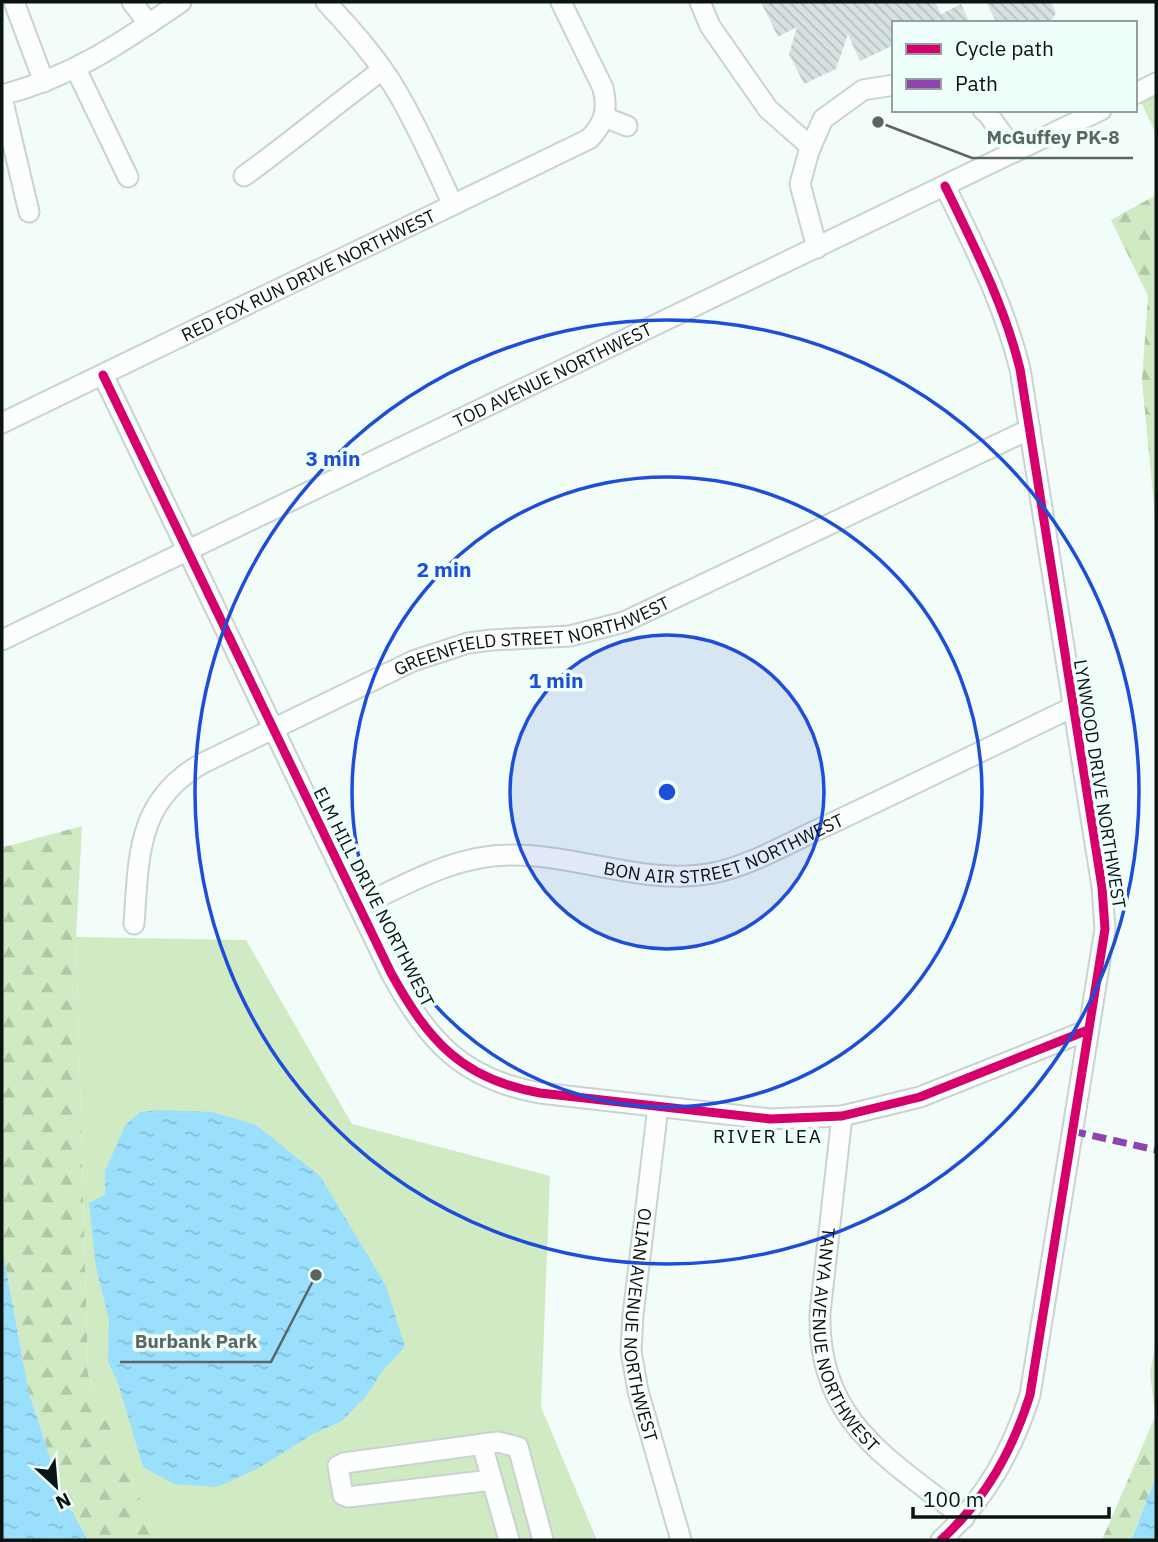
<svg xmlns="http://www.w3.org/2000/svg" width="1158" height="1542" viewBox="0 0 1158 1542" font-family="'IBM Plex Sans',sans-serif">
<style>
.green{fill:#d0eac3}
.forest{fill:url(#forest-firs)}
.water{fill:url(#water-ripples)}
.building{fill:url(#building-back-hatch)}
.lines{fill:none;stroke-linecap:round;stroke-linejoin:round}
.minor-casing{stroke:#c9d3d0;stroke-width:23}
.minor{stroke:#fdfffe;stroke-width:19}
.quiet{stroke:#8e44ad;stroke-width:7;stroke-dasharray:14 7;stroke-linecap:butt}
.cycleway-casing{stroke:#effffb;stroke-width:13}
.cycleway{stroke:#d6006c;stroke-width:9}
.ring{fill:none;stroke:#1d4ed8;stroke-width:3.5}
.labels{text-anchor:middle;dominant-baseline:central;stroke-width:7;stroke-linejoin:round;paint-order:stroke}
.street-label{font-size:18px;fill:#0a1412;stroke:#effffb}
.neighbourhood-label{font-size:19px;letter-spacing:2px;fill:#0a1412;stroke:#effffb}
.centre{fill:#1d4ed8;stroke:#effffb;stroke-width:3.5}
.ring-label{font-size:21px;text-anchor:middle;font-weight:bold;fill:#1d4ed8;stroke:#effffb;stroke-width:7;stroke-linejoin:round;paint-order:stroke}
.leader{fill:none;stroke:#5b6563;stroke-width:2.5}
.callout-dot{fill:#5b6563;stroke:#effffb;stroke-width:2.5}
.callout-label{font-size:19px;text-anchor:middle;font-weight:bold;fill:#5b6563;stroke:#effffb;stroke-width:7;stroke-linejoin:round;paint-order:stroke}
</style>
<defs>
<pattern id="forest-firs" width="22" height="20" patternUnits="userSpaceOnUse" patternTransform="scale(1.75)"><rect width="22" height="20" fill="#d0eac3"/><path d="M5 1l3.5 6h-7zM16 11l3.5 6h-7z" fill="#b1c8a6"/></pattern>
<pattern id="water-ripples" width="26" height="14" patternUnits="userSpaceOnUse" patternTransform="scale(1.75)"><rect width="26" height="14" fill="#9adffc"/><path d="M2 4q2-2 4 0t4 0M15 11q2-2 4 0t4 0" fill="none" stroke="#83bed7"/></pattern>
<pattern id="building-back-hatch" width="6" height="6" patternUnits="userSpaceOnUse" patternTransform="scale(1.75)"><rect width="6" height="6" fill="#d8e1e1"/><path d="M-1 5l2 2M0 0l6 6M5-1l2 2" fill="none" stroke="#b8c0c0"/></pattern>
</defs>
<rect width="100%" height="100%" fill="#f2fcf9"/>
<path class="green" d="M76,937L246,940L352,1124L550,1176L541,1407L597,1540H157L88,1374Z"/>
<path class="forest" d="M1156,92V134L1140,100Z
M1156,195V527L1142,380L1148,296L1111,220Z
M82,826L76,937L88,1374L157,1540H88L62,1494L29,1393L2,1247V846H8Z
M1156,1343V1477L1131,1540H1102L1155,1417L1150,1372Z"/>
<path class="water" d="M159,1110L212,1112L256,1125L320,1176L386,1286L405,1347L383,1370L367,1395L342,1421L313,1434L259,1468L217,1487L174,1484L143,1467L119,1386L108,1361L109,1320L96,1267L89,1203L105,1195V1171L125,1126L140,1112Z
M2,1247L29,1393L62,1494L88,1540H3L2,1536Z
M1156,1477V1540H1131L1132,1538Z"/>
<path class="building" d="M761,2H935L941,14L961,4L970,23H894V45L860,61L848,34L836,69L804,84L789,54L797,27L778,37Z
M986,2H1051L1056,13L1050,23H997Z"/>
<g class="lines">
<defs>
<g id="minor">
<path d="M14,2L44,82"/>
<path d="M132,2L149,24"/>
<path d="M326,2C351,29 377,58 396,90C418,127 435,166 453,205"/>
<path d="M700,2L710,26L768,109L811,147"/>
<path d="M76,69L128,177"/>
<path d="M1135,94L1156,83"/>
<path d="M2,95C74,76 121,43 181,2"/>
<path d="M2,98L29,212"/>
<path d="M983,110L988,114L1015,152"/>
<path d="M604,117L627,126"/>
<path d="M244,176C291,142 335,105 382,70"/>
<path d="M817,248L800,184L809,151L823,119L863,90L894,85"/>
<path d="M103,375L391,973C428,1040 461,1079 540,1093L770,1119L842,1116L920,1097L1088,1030"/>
<path id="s1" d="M2,423L589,139C605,123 608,109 603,88L561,2"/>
<path id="s2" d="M2,640L1101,110"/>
<path id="s3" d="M360,906C409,883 457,854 513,855C580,855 646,886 713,873C753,865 792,841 830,824C911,786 992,746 1073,707"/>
<path id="s4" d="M134,924C139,857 136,800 203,763L413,661L468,643L491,640L570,636L624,622L1030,429"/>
<path id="s5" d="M658,1107L633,1315L631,1351L638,1391L681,1540"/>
<path id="s6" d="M842,1116L820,1313C817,1421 888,1458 964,1518"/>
<path d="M482,1444L492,1480"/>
<path d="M509,1540L492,1480L348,1497L343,1495L338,1466L344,1463L498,1442L518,1447L543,1540"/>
<path d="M941,1540C985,1500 1012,1452 1030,1395L1105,929L1102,887L1020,369C1004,304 974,246 945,186"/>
</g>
</defs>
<use href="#minor" class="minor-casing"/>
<use href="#minor" class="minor"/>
<path class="quiet" d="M1072,1131L1156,1150"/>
<defs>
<path id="cycleway" d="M103,375L391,973C428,1040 461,1079 540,1093L770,1119L842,1116L920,1097L1088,1030
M941,1540C985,1500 1012,1452 1030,1395L1105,929L1102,887L1020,369C1004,304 974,246 945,186"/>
</defs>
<use href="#cycleway" class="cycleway-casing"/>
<use href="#cycleway" class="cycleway"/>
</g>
<circle cx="667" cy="792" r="157" fill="#1d4ed8" fill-opacity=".12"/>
<g class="ring">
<circle cx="667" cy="792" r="157"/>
<circle cx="667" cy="792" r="315"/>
<circle cx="667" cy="792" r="472"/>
</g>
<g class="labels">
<g class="street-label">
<text stroke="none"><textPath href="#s1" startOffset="340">RED FOX RUN DRIVE NORTHWEST</textPath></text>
<text stroke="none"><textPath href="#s2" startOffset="611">TOD AVENUE NORTHWEST</textPath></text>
<text stroke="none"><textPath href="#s4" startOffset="541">GREENFIELD STREET NORTHWEST</textPath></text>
<text transform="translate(1100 784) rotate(81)">LYNWOOD DRIVE NORTHWEST</text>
<text stroke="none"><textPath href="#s3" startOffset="380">BON AIR STREET NORTHWEST</textPath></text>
<text transform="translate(374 897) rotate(63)">ELM HILL DRIVE NORTHWEST</text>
<text stroke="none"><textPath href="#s5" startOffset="220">OLIAN AVENUE NORTHWEST</textPath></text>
<text stroke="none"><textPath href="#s6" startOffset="231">TANYA AVENUE NORTHWEST</textPath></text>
</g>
<g class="neighbourhood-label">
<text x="768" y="1136">RIVER LEA</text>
</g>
</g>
<circle cx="667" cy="792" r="10" class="centre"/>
<g class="ring-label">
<text x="333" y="466">3 min</text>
<text x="444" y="577">2 min</text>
<text x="556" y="688">1 min</text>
</g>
<path class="leader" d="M878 122L972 158H1133M316 1275L271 1362H120"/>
<g class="callout-dot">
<circle cx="878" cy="122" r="7"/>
<circle cx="316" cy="1275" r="7"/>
</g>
<g class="callout-label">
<text x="1053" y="144">McGuffey PK-8</text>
<text x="196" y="1348">Burbank Park</text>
</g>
<rect width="1158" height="1542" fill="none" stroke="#0a1412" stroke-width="7"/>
<rect x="892" y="21" width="245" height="91" fill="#effffb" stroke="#93a19e" stroke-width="2"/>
<rect x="906" y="44" width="35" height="10" fill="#d6006c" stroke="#93a19e" stroke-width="2"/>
<text x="955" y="56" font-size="21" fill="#0a1412">Cycle path</text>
<rect x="906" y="79" width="35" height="10" fill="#8e44ad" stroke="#93a19e" stroke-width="2"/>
<text x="955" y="91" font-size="21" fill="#0a1412">Path</text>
<g transform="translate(56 1486) rotate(154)" stroke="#effffb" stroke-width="5" paint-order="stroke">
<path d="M0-5L12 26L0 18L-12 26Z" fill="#0a1412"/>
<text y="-10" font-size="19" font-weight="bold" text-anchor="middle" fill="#0a1412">N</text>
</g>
<path d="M913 1507v10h196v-10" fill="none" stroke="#0a1412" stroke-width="3.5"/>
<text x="923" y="1507" font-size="21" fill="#0a1412" stroke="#effffb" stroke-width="5" paint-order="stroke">100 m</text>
</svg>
